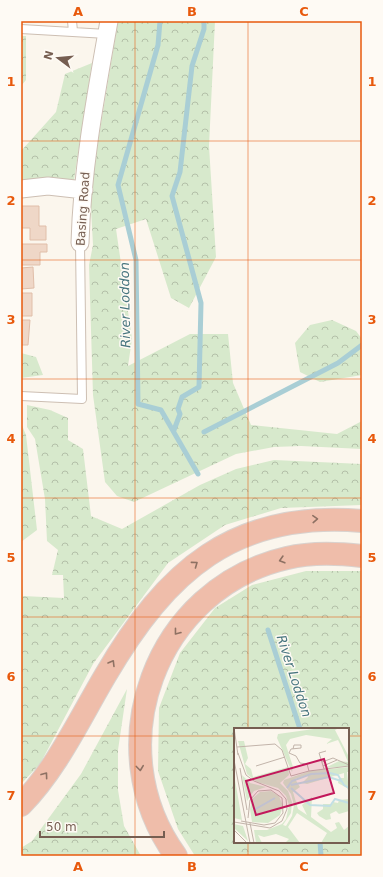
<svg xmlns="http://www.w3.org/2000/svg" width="383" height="877" viewBox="0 0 383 877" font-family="'DejaVu Sans',sans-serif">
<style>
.forest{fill:url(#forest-crowns);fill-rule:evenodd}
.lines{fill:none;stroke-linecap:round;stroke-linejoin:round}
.stream{stroke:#a9ced5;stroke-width:5}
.building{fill:#efd7c7;stroke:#e0bea9}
.lane-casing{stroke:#cdbfb3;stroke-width:10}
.street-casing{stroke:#cdbfb3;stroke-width:19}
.highway-casing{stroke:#d9d2ce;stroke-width:24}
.lane{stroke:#fff;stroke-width:8}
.street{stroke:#fff;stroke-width:17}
.highway{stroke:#efbdaa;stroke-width:22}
.oneway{stroke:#8e7163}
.grid{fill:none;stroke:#e8590c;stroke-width:1;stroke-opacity:0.55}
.labels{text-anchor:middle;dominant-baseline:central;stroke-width:3;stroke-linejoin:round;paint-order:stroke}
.street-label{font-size:12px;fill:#765e51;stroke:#fefaf4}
.water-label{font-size:13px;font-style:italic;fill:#48767f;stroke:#fefaf4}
.inset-river{fill:none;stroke:#c2dfe4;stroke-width:2}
.inset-road{fill:none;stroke:#c2b4aa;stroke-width:1}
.view{fill:#c2185b;fill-opacity:0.15;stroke:#c2185b;stroke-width:2}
.inset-edge{fill:none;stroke:#765e51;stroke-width:2}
.neatline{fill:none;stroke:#e8590c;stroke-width:1.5}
.grid-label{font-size:13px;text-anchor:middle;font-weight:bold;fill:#e8590c}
</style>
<defs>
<pattern id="forest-crowns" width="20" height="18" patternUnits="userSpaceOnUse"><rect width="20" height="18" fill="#d7e9cc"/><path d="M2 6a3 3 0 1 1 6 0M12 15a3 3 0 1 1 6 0" fill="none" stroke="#b3c0a8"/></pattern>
</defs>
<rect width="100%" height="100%" fill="#fbf6ed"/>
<path class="forest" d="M118,21H215L209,146L216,257L189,308L171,298L146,219L116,229L132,339L128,366L190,334H228L233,383L251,425L337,434L362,421V449L301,446L274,447L236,454L134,502L117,496L105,482L93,395L89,265L93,245L90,190Z
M21,36H26V80L21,86Z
M92,63L74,180L37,179L21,182V151L56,112L65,74Z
M332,320L356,331L362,339V375L320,382L300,372L295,343L310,325Z
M21,353L36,357L43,375L21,378Z
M27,405L50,410L68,418V440L83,449L91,516L122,529L200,485L236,469L274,460L362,464V505L281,508L225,525L168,563L93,664L40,764L21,784V558L23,596L64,598L63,575H52L58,550L47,541L45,499L35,439L27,427Z
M21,423L26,435L37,530L21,542Z
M306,571H362V856H195L178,829L158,771L159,708L180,653L215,608L252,585ZM235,729H348V842H235Z
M127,689L118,750V790L124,826L141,856H21V848L32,841L81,774Z"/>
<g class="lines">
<path class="stream" d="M160,21L158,45L118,185L136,260L138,404L161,410L198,474
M174,430L180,414L178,409L182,397L199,387L201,303L172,196L180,172L192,66L204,29V21
M204,432L338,363L362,345
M268,630L300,729
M320,842L321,856"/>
</g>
<path class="building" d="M21,206H39V226H46V240H30V228H21Z
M21,244H47V252H40V265H21Z
M33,267L34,288L21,289V268Z
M21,293H32V316H21Z
M21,320H30L28,345H21Z"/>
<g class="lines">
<defs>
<path id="lane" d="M72,21L73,31
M21,29L107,34
M21,396L82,399L80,243"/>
<path id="street" d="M21,189L48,186L84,190
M80,243C82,168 96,94 109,21"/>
<path id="highway" d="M21,805C57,768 79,720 105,676C166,571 234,510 362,521
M176,856C97,747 155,588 287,558C311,552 337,553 362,556"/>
</defs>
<use href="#lane" class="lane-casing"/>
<use href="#street" class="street-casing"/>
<use href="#highway" class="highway-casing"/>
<use href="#lane" class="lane"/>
<use href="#street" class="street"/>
<use href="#highway" class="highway"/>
</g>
<defs><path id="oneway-chevron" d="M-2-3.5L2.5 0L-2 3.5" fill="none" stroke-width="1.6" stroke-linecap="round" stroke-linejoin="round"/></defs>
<g class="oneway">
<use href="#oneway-chevron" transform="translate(315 519) rotate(-3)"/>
<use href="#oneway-chevron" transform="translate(282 560) rotate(164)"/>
<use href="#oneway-chevron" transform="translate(195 564) rotate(-36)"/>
<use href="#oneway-chevron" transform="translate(177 632) rotate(128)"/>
<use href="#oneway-chevron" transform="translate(112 663) rotate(-59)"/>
<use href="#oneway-chevron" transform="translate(140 768) rotate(83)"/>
<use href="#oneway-chevron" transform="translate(45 775) rotate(-54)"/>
</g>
<path class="grid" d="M135,21V856M248,21V729M21,141H362M21,260H362M21,379H362M21,498H362M21,617H362M21,736H235M348,736H362M248,842V856"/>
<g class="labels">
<g class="street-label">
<text transform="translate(83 209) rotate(-86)">Basing Road</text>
</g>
<g class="water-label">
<text transform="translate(125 305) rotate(-91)">River Loddon</text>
<text transform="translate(294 676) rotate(72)">River Loddon</text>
</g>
</g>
<g transform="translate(234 728)">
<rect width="115" height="115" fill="#fbf6ed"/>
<path d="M87,0H105L101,2L115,29V38L91,40L105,33L114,34L108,20L104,12L92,16L98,11L72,7L56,11L52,17L59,39L58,44L43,10L44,6ZM4,13H10L14,30L11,36L17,41L19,49L54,39L55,47L46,55L54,63L58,74L57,85L49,97L52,98L58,88L60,77L57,66L49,55L50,52L76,43L115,39V44H113L115,64L113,60L104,55L105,50H110V45L73,56L68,55L74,49L73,47L61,51L66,59L59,64L64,81L73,87L68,77L78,69L77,89L97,104L103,100L101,95L105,94L110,102L115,98V115H87L93,105L63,85L54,99L66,115H51L55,111L42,106L30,109L24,107L28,115H22L20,102H33L48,96L52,91L55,77L52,68L44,60L23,54L13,46ZM8,47L16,55L32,59L20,63L13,73ZM1,52L8,92L0,90ZM37,63L45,68L49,78L46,87L34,95L18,94L16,81L18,71L26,64ZM115,71V83L105,86L102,83L96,86L97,91L92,92L85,88L83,85L89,81V76H99V74L104,75L105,72ZM0,96L9,98L14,113L0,100Z" fill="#d7e9cc"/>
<path class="inset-river" d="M57,57L95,49L107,53M53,60L58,53L77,46L96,45L104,47L110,57L115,60M57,60L76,77L96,78L101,71L115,75M20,82L41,70"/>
<path class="inset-road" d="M0,0L4,27M3,19L41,16L48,22L57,48L75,43L115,38M59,21L60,17H67V20L57,21L55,25L62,28L66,35L73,36L75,43M0,32L16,115M88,34L99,30L115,37M22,38L51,29M89,38L103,32M6,40L13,82M90,41L85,25L92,23M7,93L30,97L41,95L49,85L48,70L37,62L24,63L16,72L14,90M0,94L36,100L48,93L53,81L52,71L45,63L20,53L12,47L4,25M16,95L20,115M0,102L13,115"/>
<path class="view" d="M90,31L100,65L22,87L12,53Z"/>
<rect width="115" height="115" class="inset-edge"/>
</g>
<rect width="383" height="877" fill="none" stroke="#fefaf4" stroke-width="44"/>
<g transform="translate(58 58) rotate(286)" stroke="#fefaf4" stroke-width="3" paint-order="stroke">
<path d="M0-3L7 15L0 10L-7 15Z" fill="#765e51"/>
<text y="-6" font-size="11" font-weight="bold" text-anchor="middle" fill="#765e51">N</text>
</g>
<path d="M40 831v6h124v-6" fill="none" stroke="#765e51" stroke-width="2"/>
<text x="46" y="831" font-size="12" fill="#765e51" stroke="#fefaf4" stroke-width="3" paint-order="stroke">50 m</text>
<rect x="22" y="22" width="339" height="833" class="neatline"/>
<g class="grid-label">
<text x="78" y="16">A</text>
<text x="192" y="16">B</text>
<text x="304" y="16">C</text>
<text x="11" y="86">1</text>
<text x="372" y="86">1</text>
<text x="11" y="205">2</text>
<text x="372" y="205">2</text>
<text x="11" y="324">3</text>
<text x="372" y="324">3</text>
<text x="11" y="443">4</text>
<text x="372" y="443">4</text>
<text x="11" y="562">5</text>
<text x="372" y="562">5</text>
<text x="11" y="681">6</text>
<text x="372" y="681">6</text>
<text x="11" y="800">7</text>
<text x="372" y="800">7</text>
<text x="78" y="871">A</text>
<text x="192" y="871">B</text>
<text x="304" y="871">C</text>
</g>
</svg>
